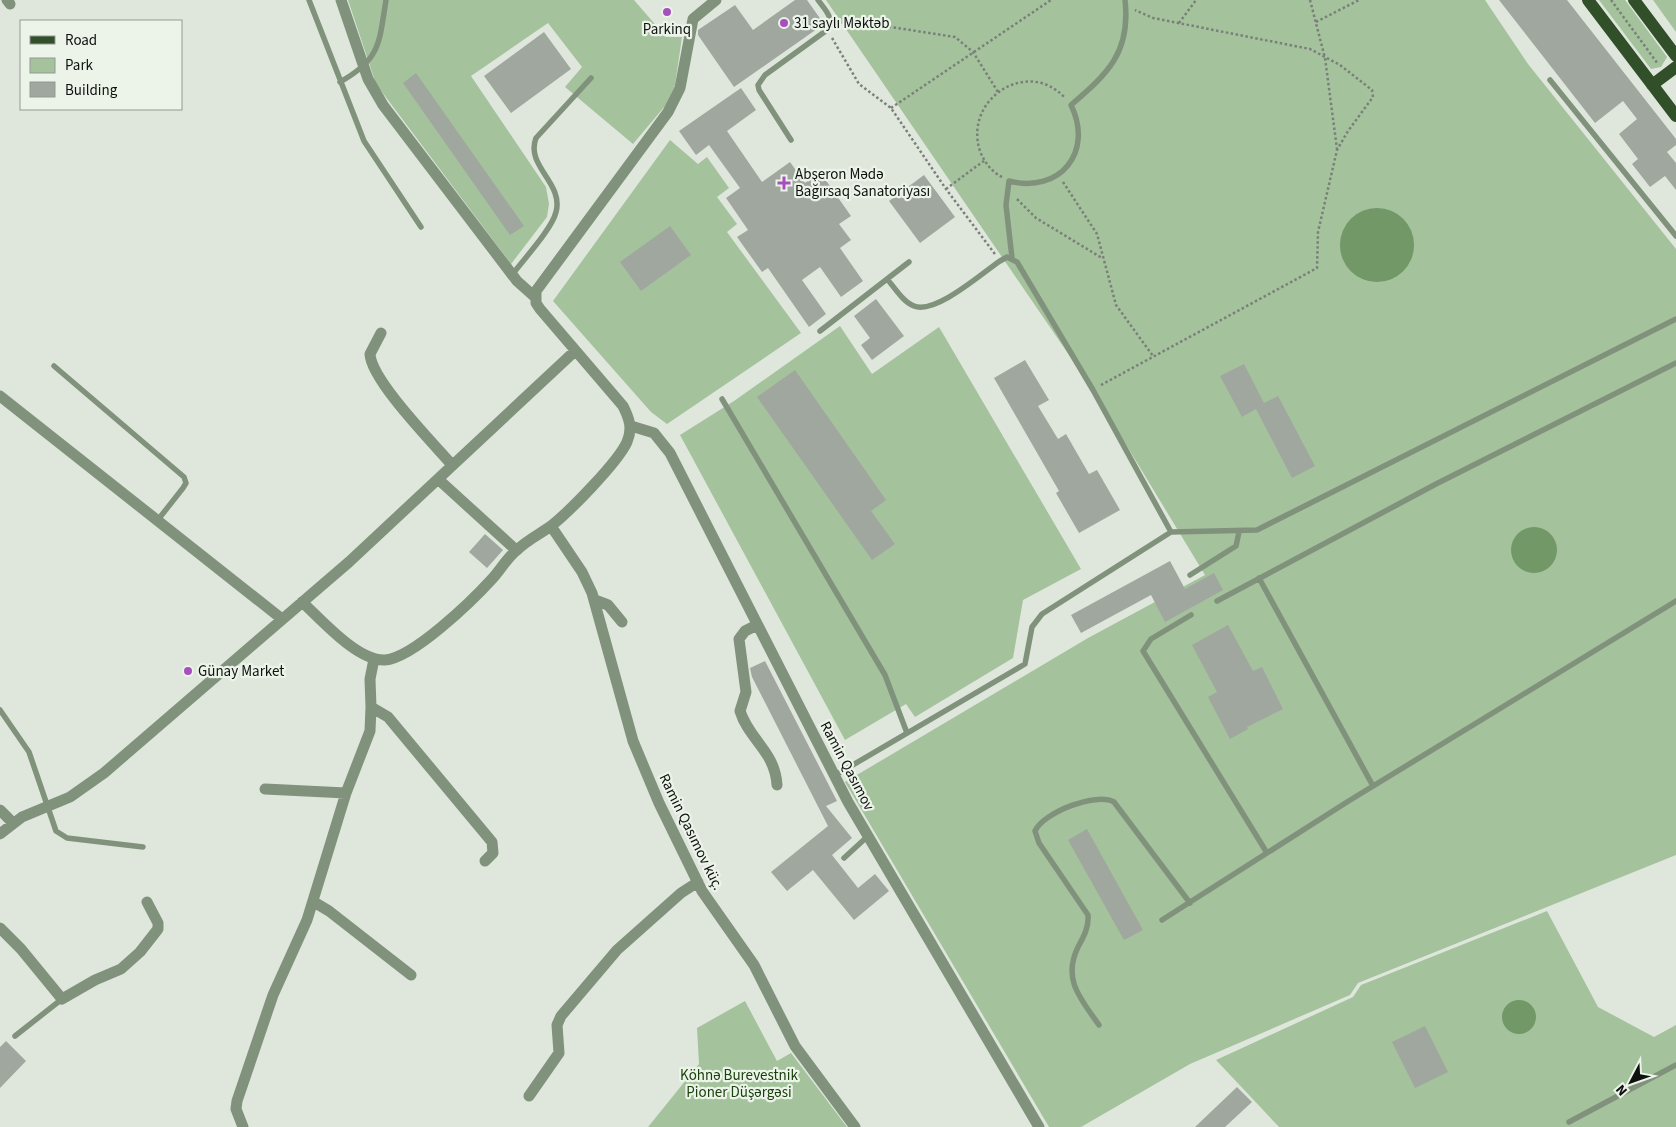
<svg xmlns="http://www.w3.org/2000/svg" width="1676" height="1127" viewBox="0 0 1676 1127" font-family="'Source Sans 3',sans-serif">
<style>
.green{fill:#a4c29c}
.water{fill:#719866}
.building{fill:#a0a79e}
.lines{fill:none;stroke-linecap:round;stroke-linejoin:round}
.path{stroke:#7a8079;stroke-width:2.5;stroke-dasharray:2.5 2.5;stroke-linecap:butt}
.lane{stroke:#81927c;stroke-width:5.5}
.street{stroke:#81927c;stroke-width:11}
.primary{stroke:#314f28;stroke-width:12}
.poi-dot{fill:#a64fbd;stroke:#ecf4ea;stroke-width:2}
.labels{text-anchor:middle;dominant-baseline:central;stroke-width:4.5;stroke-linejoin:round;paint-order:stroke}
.poi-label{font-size:15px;fill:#0e110e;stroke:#ecf4ea;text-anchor:start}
.street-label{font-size:15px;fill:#0e110e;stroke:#ecf4ea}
.park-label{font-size:15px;fill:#1a410c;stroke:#ecf4ea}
</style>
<rect width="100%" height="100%" fill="#dfe7dd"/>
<path class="green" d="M348,0H634L666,37H682L675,85L665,106L633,144L565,87L582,67L548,23L471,76L546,187L549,204L547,217L511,264L376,84Z
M826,0H1485L1528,64L1676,249V855L1358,983L1350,995L1190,1064L1081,1127H1049L845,782L1088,638L1205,575L1093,390Z
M1599,0H1625L1667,57L1661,67L1651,69Z
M1653,0H1676V32Z
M670,140L698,164L707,157L729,188L717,197L737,224L727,232L801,333L667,424L651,412L553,301Z
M840,326L872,374L939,327L1081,569L1023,600L1013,658L915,717L906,704L845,740L680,435L734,401Z
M1547,911L1598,1007L1654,1037L1676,1025V1127H1279L1216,1060L1353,997L1361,985Z
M745,1001L777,1061L791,1053L847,1127H648L699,1064L697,1028Z"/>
<path class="water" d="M1340 245a37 37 0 1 1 74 0a37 37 0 1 1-74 0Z
M1511 550a23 23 0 1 1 46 0a23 23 0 1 1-46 0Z
M1502 1017a17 17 0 1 1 34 0a17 17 0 1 1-34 0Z"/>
<path class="building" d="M795,0H807L824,24L734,87L698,35V30L735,5L753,30Z
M1499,0H1567L1676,139V145L1667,152L1676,163V190L1665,176L1650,187L1632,164L1638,159L1619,134L1637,119L1623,101L1595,123Z
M544,32L571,69L511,113L484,76Z
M416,73L524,226L510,235L403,83Z
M741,88L756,110L727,131L762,182L790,162L805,183L820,172L851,216L839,224L851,240L840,248L863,281L841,297L820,267L802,280L826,314L809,327L768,268L762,272L737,237L748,230L726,198L740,188L709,145L696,155L679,131Z
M924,175L955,217L920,243L889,201Z
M670,226L691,255L641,291L620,262Z
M876,299L904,336L872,360L861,345L870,338L854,316Z
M1025,360L1049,400L1038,406L1058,439L1066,434L1089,474L1097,470L1120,510L1079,533L1056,493L1059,491L994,378Z
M1244,364L1264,403L1278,396L1315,466L1292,478L1256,409L1242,417L1220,376Z
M795,370L886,500L871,511L895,544L872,560L757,397Z
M485,534L503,550L487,568L469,552Z
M1170,561L1185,589L1214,573L1223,590L1165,622L1151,595L1081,633L1071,615Z
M1228,625L1253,671L1262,667L1283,709L1247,727L1248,729L1230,739L1208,697L1217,692L1192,645Z
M765,661L837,801L826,806L852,838L832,855L858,888L875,874L889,891L854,920L813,870L787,891L771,872L828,826L752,677L750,668Z
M1087,829L1143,930L1124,940L1068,840Z
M1425,1026L1448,1072L1415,1088L1392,1042Z
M6,1041L26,1061L0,1088V1047Z
M1237,1087L1252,1102L1225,1127H1195Z"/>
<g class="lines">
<path class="path" d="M1310,0L1325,58L1337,149
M1611,0L1658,64
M1316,22L1359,0
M839,23L859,22L955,37L973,52L998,92
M1179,23L1196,0
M832,38L859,84L891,108L946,189L995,254
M891,108L1051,0
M1002,177C992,172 984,162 980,151C963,99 1028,57 1065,98
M1063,182L1097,234L1116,305L1153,356
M946,189L985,160
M1017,199L1036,218L1102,258
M1101,385L1317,268L1318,232L1337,150L1348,131L1373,97L1372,90L1340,65L1310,49L1153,18L1135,10"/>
<path class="lane" d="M309,0L364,141L421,227
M1550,80L1676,236
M340,82C381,59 379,43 386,0
M791,140L759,90L758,85L765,75L827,30C835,18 825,10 818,0
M1012,258L1006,205L1009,181C1060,194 1094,152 1071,105C1107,74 1131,53 1125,0
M512,275C523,260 552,229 556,212C564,183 525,166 536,138L591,78
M887,279C895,288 903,302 914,306C935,315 982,273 1000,261L1007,257L1017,262L1093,390L1171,532
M820,331L909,262
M54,366L184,477L186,483L183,488L157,521
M722,399L885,675L907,733
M1190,575L1236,546L1239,532
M1259,578L1373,786
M1217,601L1436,484L1676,363
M1191,615L1151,639L1143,651L1267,853
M0,710L29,752L56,831L67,838L143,847
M834,776L1025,664L1032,627L1042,614L1171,532L1257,530L1676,319
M844,858L868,836
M1162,920L1347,802L1676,601
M1099,1025C1081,999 1062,980 1078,947C1084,936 1089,927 1088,915L1039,843L1035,831C1044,812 1096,792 1114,802L1190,903
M15,1036L62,999
M1569,1122L1676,1065"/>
<path class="street" d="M7,0L10,4
M341,0L368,79L383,105L517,281L536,298
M381,333L370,354C371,380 433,443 452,465
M0,396L282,619
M631,426L654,433L670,453L848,802L1039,1127
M438,479L516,550
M551,526L582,572L592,593L633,741L659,803L702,891L754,965L795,1046L855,1127
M595,600L608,605L622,622
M302,602C322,620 357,661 385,660C413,658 472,601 492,579C501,569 507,558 517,550C527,540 540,534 551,526C570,511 618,462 627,442C633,428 629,418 623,406L540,309L536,303V291L668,112L680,88L693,19L716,0
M757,625L745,631L739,639L746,692L740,711C749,740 775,751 777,785
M371,707L388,717L492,842L493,853L485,861
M265,789L346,793
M0,810L13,823
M0,834L22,817L70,797L104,773L349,562L575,351
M314,902L329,911L411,975
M0,928L21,949L62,999L95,980L121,969L140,952L158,929V923L147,902
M529,1096L559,1053L557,1025L561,1016L617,950L681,893L698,882
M243,1127L236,1109L237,1101L273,995L307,920L346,793L370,731L371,707L370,679L374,659"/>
<path class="primary" d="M1588,0L1676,116
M1634,0L1676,56
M1652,85L1676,67"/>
</g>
<g class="poi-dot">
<circle cx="667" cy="12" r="5"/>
<circle cx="784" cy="23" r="5"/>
<path d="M781.5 175.5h5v5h5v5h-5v5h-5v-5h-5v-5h5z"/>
<circle cx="188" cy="671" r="5"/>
</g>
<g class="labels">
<g class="poi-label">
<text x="794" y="23">31 saylı Məktəb</text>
<text x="667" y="29" text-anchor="middle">Parkinq</text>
<text x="795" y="174">Abşeron Mədə<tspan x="795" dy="17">Bağırsaq Sanatoriyası</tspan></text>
<text x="198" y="671">Günay Market</text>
</g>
<g class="street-label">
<text transform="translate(847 766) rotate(62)">Ramin Qasımov</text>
<text transform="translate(691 832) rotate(64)">Ramin Qasımov küç.</text>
</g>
<g class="park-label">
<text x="739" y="1075">Köhnə Burevestnik<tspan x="739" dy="17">Pioner Düşərgəsi</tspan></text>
</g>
</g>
<rect x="20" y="20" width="162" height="90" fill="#ecf4ea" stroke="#939992"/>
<rect x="30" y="36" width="25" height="8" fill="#314f28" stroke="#939992"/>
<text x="65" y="45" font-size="15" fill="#0e110e">Road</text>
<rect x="30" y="58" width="25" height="15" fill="#a4c29c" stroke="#939992"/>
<text x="65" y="70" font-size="15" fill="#0e110e">Park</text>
<rect x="30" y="82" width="25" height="15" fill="#a0a79e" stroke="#939992"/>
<text x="65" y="95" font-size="15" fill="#0e110e">Building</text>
<g transform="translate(1631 1082) rotate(229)" stroke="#ecf4ea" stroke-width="4" paint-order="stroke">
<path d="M0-4L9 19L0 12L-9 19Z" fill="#0e110e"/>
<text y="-8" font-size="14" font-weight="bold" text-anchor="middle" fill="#0e110e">N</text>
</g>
</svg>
